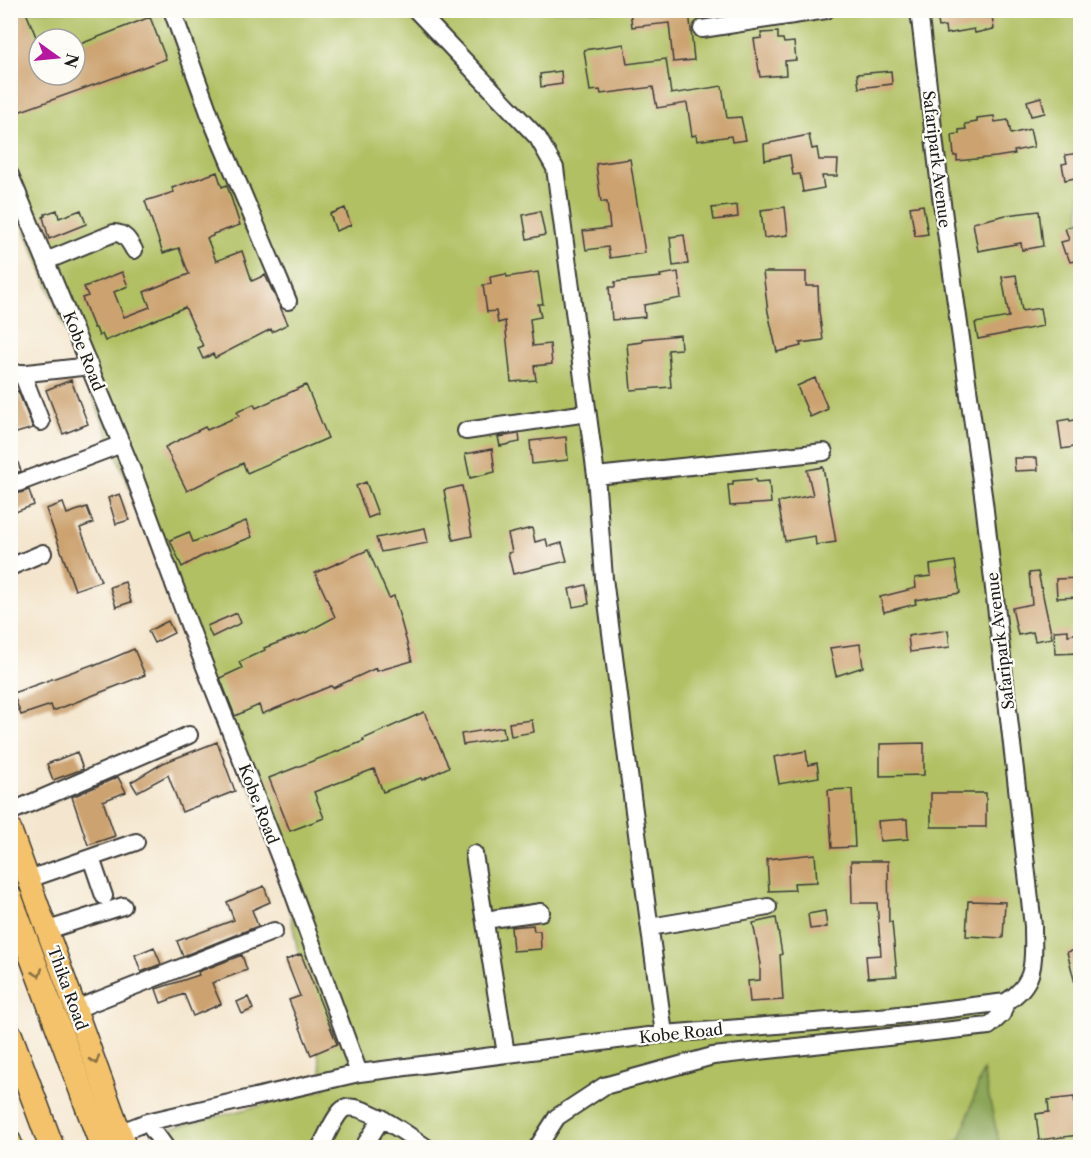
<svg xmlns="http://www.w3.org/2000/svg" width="1091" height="1158" viewBox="0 0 1091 1158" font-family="'Libre Caslon Text',serif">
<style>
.green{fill:#b0c062;stroke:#666e3f;stroke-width:1.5;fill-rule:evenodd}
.forest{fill:#8ca658;stroke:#54613a;stroke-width:1.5}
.building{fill:#cca26f}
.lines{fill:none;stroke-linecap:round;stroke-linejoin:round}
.minor-casing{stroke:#3c3a37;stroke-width:20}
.major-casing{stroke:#3c3a37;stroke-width:24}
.highway-casing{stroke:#3c3a37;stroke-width:27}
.minor{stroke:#fff;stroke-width:16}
.major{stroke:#f3c26a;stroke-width:21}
.highway{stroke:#f3c26a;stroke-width:24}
.oneway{stroke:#886f43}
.labels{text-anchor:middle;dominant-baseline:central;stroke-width:4.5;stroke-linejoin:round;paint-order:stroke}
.street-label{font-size:16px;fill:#1c1c1c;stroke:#fdfcf7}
</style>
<rect width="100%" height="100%" fill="#fdfcf7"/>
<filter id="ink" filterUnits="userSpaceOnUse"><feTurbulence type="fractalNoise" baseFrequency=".0167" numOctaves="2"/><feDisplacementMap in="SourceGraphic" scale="12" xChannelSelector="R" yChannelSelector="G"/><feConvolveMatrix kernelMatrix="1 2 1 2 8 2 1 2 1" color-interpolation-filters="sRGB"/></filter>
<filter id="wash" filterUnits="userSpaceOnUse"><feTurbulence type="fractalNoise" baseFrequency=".008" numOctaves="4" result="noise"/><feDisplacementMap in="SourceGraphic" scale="24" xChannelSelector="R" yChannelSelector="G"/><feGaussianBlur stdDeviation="1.35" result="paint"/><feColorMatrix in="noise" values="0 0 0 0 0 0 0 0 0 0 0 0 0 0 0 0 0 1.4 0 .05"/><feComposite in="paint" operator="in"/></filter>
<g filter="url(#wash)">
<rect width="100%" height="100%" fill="#f4e6ce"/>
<path class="green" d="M11,11H1080V1147H158L152,1133L325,1089L279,856L11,195ZM39,39H75V75H39Z"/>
<path class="forest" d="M983,1070L1000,1147H943L960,1140Z"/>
<g id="blocks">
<path class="building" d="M10,10H25L39,44V75H75V46L150,17L166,59L10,115Z
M630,10H689L694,60L673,62L669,23L632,27Z
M936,10H986L987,18L992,16L994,29L975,33L974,29L946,34L945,26L939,27Z
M778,32V39H783L784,43L794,42L796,60L785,61L786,75L760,77L754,39L762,38L761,33Z
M624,44L627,64L666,59L671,94L722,86L727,118L741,117L746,140L732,142L731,136L697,141L696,135L692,136L687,103L657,108L653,87L601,94L600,90L590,91L584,50Z
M561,71L562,84L541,87L540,74Z
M891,71L892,84L859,88L857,74Z
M1041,97L1045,113L1031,116L1027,101Z
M994,116L995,122L1008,120L1011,134L1030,129L1034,147L1014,151L1015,154L996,157L957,161V156H954L952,135L959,134V130L966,129L965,124L977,122V118Z
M809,135L812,149L817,148L819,160H838L837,176H822L824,188L803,192L800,174L793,175L790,155L765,160L764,144Z
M1079,153L1080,177L1065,180L1062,164L1067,163L1065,155Z
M630,159L645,253L610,258L608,247L586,250L583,231L610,228L607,202H601L596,164Z
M217,172L222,187L227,185L240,225L213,234V236L207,238L216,261L242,251L252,281L265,275L288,324L272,332L271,329L215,358L213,354L203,359L198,348L203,346L185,307L105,341L102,334L99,336L96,328H94L82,298L88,296L84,287L122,272L128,286L114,292L124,317L150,307L144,292L189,274L179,248L163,253L145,201L174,192L172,188Z
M737,205L738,217L714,220L712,208Z
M923,205L928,234L915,236L910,207Z
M785,207L788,235L764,238L761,210Z
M345,208L351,225L336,231L330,214Z
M57,210L59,218L81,210L86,224L49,239L43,217L45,216V214Z
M540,211L545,235L527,239L523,215Z
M1039,211L1043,246L1022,250L1021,243L978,251L973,223L1006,215Z
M1080,224V269H1077L1075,261L1070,262L1067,254H1065L1061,242L1069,240L1065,228Z
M684,235L688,264L673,266L670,237Z
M538,272L543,304H538L541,317L530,319L533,346L550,344L552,364L534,366L536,380L511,382L505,321L498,323L496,311L487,312L483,285L491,284L490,277L506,274L507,277Z
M678,272L681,298L644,305L645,317L612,320L609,287H615V282L661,277L660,275Z
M763,272H806V286H818L819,311L823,340L800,343L801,346L777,352L768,312Z
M1016,275L1022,311L1040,308L1043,326L978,339L975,323L1009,317L1002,277Z
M680,335L681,349L668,350L671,387L631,390L627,344L642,342V339Z
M815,378L828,409L810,417L797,386Z
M71,380L88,424L63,434L46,390Z
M306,385L328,438L247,473L243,463L187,491L165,447L205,427L207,430L239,416L237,412L254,404L256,408Z
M18,391L33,428L10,435V393Z
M1069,419L1070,421L1080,419V446L1062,449L1058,421Z
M519,434L520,442L500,446L498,437Z
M566,437L568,460L532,464L530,441Z
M10,446H12L21,471L10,475Z
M492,449L495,472L470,478L465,454Z
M1014,458H1037L1038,470L1015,471Z
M823,467L836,542L816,545L815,536L785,541L778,502L813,495L807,470Z
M756,479V482L769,481L771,503L730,506L728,485H733V481Z
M366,482L378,514L368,518L356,486Z
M462,486L472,536L453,540L444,490Z
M29,490L34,505L10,514V496Z
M120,494L129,520L116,524L108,498Z
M63,503L67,514L87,507L93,523L80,528L101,581L75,590L46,509Z
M246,521L252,537L200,557L182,567L170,540L189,532L193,542Z
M425,528L428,543L381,552L376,538Z
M532,528L535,542L546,539L548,547L562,543L567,561L513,574L508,553L512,552L508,534Z
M368,550L389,598L394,596L412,661L377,671L376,668L333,688L331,686L262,714L259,705L235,716L220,678L242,668L239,662L265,650L264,648L307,632L335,617L315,573Z
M955,561L960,593L915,600L916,604L884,612L880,597L916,588L915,578L931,576L930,565Z
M1038,572L1052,638L1035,641L1033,632L1018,635L1012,608L1032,604L1029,573Z
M1080,578V597L1057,598L1056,579Z
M125,582L131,602L116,607L110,587Z
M586,585L589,604L573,607L569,589Z
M237,613L241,623L212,637L207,626Z
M168,621L174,633L154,643L148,631Z
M948,630L950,647L910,652L908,636Z
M1068,630V635L1080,633V653L1055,654L1054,631Z
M860,644L863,667L836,676L830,648Z
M134,649L145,675L53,711L51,705L21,715L13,693L94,664V666Z
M424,712L449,767L422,780L421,778L383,792L374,769L314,792L324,818L290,831L269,778L364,741L363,739Z
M532,720L534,732L511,736L509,723Z
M503,727L505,738L463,745L461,734Z
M217,742L235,791L182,812L168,775L137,792L131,782L163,763Z
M924,743V775L880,776V744Z
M806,751L808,765L817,763L819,777L779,784L774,757Z
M77,752L83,769L53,780L47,764Z
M118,777L126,792L103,801L115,836L88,845L72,797Z
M852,789L855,847L832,848L828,790Z
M931,793H986V827H931Z
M907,819L908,839L880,841L878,821Z
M815,854L817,882L794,883L795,890L769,891L767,859Z
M851,861H888L889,922H892L897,976L868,978L866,956L881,955L877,903H852Z
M264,886L270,902L252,910L258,926L183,956L177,941L234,920L227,902Z
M968,901L1005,902L1003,938L966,936Z
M825,911L827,927L810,929L808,914Z
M776,918L782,954L780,955L783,1000L750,1002L748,981L760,980V964H761L753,923Z
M533,925L534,931H540L541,949L513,951L511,927Z
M154,947L161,964L141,972L135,955Z
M1080,949V987H1076L1067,952Z
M301,954L337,1044L311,1055L289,1000L300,996L286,960Z
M242,955L247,970L212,983L221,1004L193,1016L184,994L161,1003L156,989L199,975L198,972Z
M248,997L253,1009L242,1014L237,1002Z
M1074,1097L1079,1135L1039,1140L1036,1114L1049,1112L1048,1100Z"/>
</g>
</g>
<g filter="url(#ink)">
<use href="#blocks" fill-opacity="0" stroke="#3c3a37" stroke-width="1.5"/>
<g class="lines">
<defs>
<path id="minor" d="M172,10L212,121L288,301
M416,10L538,138L555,168L596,476L604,578L627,759L664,1034
M702,29L826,10
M10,175L130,465L198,649L289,881L359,1073
M46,261L114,233C125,233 129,241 134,250
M22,373L41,422
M10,375L90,366
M466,431L587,413
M596,476L824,452
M10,486L122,444
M10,567L43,553
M10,812L189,735
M474,854L506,1054
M91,858L104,896
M29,879L136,842
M485,920L541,912
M650,927L768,907
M48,930L123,906
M76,1009L274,931
M147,1122L166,1148
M121,1132L147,1122L359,1073L664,1034L891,1016L1006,1002C1038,982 1033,960 1033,926L984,502L941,196L919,10
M320,1148C327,1136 332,1121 341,1111C355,1095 412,1138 427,1148
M363,1148L382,1118
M537,1148L557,1117L604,1086L713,1056L989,1026L1002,1014L1006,1002"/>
<path id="major" d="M10,828L126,1148
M10,1141L13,1148"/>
<path id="highway" d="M10,898L103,1148
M10,1035L52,1148"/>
</defs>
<use href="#minor" class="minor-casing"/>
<use href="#major" class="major-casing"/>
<use href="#highway" class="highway-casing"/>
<use href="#minor" class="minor"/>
<use href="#major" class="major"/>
<use href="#highway" class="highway"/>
</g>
<defs><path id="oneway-chevron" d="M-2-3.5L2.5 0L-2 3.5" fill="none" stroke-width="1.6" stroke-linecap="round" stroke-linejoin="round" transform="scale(1.5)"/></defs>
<g class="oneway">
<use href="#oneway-chevron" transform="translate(38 973) rotate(70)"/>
<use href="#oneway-chevron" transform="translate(95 1060) rotate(70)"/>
</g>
</g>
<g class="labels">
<g class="street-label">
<text transform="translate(937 159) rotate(83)">Safaripark Avenue</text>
<text transform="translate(84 351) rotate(68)">Kobe Road</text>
<text transform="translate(1000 641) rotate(-97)">Safaripark Avenue</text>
<text transform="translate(259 804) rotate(69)">Kobe Road</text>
<text transform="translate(68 988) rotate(70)">Thika Road</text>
<text transform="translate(681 1033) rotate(-6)">Kobe Road</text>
</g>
</g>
<rect width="1091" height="1158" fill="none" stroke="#fdfcf7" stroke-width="36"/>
<g transform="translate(57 57) rotate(105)"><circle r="28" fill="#fdfcf7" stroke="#a3a29f" stroke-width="1.5"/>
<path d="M0-4.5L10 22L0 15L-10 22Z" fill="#b5179e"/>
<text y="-9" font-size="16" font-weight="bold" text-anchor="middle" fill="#1c1c1c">N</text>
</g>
</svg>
